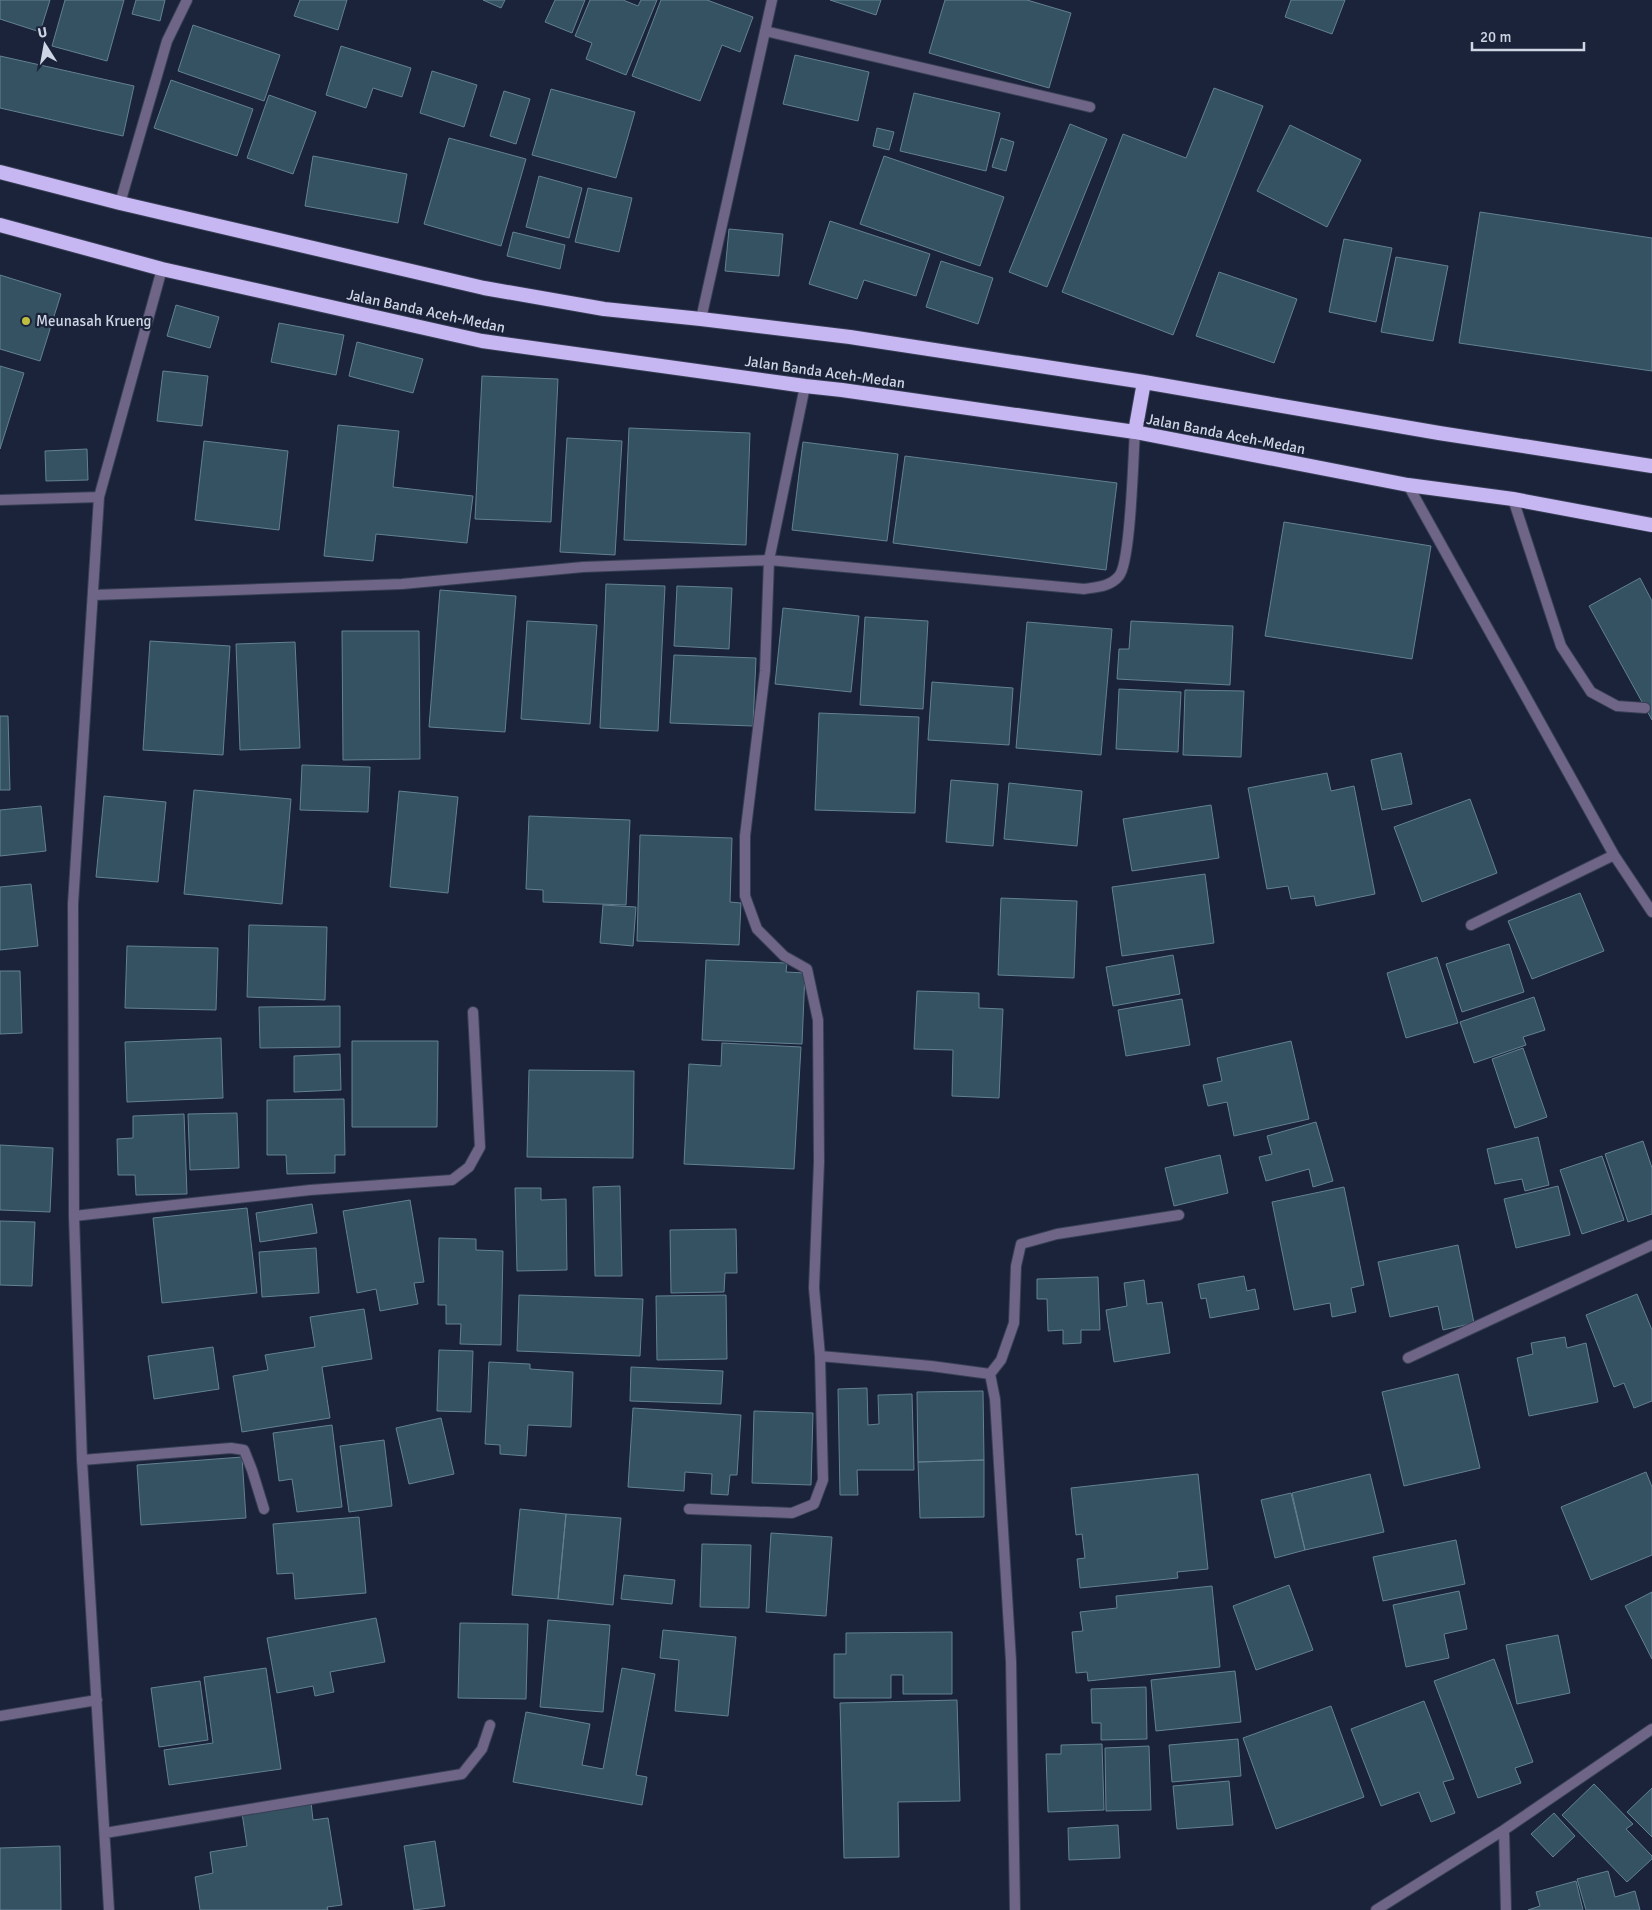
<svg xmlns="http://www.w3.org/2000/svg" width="1652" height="1910" viewBox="0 0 1652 1910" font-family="Signika,sans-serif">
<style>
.building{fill:#355262;stroke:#638192}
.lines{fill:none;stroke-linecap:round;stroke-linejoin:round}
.service-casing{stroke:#373f54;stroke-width:12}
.minor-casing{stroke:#373f54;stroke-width:12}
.trunk-casing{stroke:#373f54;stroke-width:16}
.service{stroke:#6e6587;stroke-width:10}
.minor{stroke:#6e6587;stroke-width:10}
.trunk{stroke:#c6b6f2;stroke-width:14}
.poi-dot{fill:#bfbe41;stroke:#1a2339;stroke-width:2}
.labels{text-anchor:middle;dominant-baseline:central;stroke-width:4.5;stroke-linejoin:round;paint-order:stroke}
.street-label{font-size:15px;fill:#ced5e4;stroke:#1a2339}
.poi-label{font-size:15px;fill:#ced5e4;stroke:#1a2339;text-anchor:start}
</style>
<rect width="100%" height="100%" fill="#1a2339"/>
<path class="building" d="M0,0H50L40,32L0,19Z
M65,0H124L107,61L52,46Z
M136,0H165L160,21L132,14Z
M300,0H347L338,30L294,16Z
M483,0H505L501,8Z
M555,0H585L572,33L545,22Z
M590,0H623L638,6L641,0H657L626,75L586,59L592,43L575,36Z
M661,0H707L753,17L740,52L722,45L700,101L632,76Z
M830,0H881L876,15Z
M945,0H1027L1071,13L1049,88L929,53Z
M1291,0H1345L1332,34L1285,17Z
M193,25L280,55L264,101L178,71Z
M341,46L411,68L402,97L373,88L366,108L326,95Z
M795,55L869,72L858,121L783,104Z
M0,56L134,86L123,136L0,108Z
M432,71L477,85L464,127L420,113Z
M171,80L253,109L237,156L154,128Z
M1214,88L1263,106L1173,335L1062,292L1123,134L1186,158Z
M551,89L635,112L616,178L532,155Z
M504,91L530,99L516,144L490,136Z
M914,93L1000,113L986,171L900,151Z
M269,95L316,112L293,174L247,158Z
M1070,124L1107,139L1047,287L1009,272Z
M1290,125L1361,160L1327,227L1257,191Z
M877,128L894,132L889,150L873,146Z
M449,138L526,159L501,246L424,224Z
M1001,138L1014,142L1006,171L992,167Z
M313,156L407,174L398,223L305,206Z
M884,156L1004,197L980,266L860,224Z
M539,176L582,188L569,238L526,227Z
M588,188L632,198L619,252L575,242Z
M1480,212L1652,238V371L1459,343Z
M830,221L930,254L916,296L864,280L857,299L809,284Z
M729,229L783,234L779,276L725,271Z
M513,232L565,245L560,269L507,256Z
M1344,239L1392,248L1376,322L1329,312Z
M1396,257L1448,266L1433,341L1381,332Z
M941,261L993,278L978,324L926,307Z
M1219,272L1297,299L1274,363L1196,336Z
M0,275L61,294L40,361L0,349Z
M176,305L219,317L210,348L167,336Z
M279,323L344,335L336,375L271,362Z
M357,342L423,359L413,393L349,376Z
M0,366L24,373L0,449Z
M163,371L208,376L202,426L157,421Z
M482,376L558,379L551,522L475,519Z
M338,425L399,431L393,487L473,496L467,543L376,534L373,561L324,556Z
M629,428L750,433L746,545L624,540Z
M567,438L622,441L615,555L560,552Z
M204,441L288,451L279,530L195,520Z
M803,442L898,454L887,541L792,530Z
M87,449L88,480L46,481L45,451Z
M905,456L1117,483L1106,570L893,543Z
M1284,522L1431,546L1412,659L1265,636Z
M1640,578L1652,601V720L1589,606Z
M606,584L665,586L658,731L600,728Z
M677,586L732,588L729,649L674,646Z
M440,590L516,596L505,732L429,727Z
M783,608L859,616L851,692L775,684Z
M865,617L928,621L923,709L860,705Z
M527,621L597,625L590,724L521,719Z
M1131,621L1233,626L1230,685L1117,679L1119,649H1129Z
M1027,622L1112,629L1101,755L1016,748Z
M342,631H419L420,759L343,760Z
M150,641L230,646L223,755L143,750Z
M295,642L300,748L240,750L236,644Z
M674,655L756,658L753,726L670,723Z
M932,682L1013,688L1009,745L928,740Z
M1119,689L1181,692L1178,752L1116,749Z
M1185,690L1244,691L1241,757L1183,755Z
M819,713L919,717L915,813L815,810Z
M0,716H8L10,790H0Z
M1401,753L1412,804L1382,810L1371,760Z
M302,765L370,767L368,812L300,810Z
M1327,773L1331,791L1354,786L1375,894L1316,906L1314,896L1291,899L1288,886L1267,889L1248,788Z
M951,780L998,784L993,846L946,842Z
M1009,783L1082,791L1077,846L1004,839Z
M194,790L291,799L282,904L184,894Z
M399,791L458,797L448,893L390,887Z
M104,796L166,802L158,882L96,877Z
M1470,799L1497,873L1422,902L1394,827Z
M1211,805L1219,858L1132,871L1123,819Z
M41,806L46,851L0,856V810Z
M529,816L630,820L626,905L543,902V890L526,889Z
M640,835L732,838L730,902L741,903L739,945L637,941Z
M1205,874L1214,943L1122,956L1112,887Z
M31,884L38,946L0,950V887Z
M1580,893L1604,951L1532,979L1508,921Z
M1001,898L1077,901L1074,978L998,975Z
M603,905L636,907L633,946L600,943Z
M249,925L327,927L325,1000L247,997Z
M1509,944L1524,992L1462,1012L1446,964Z
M127,946L218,948L216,1010L125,1008Z
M1173,955L1180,994L1113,1006L1106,967Z
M1437,957L1458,1023L1406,1038L1387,973Z
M706,960L787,963L786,972L805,973L802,1044L702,1040Z
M0,971H20L22,1033L0,1034Z
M917,991L979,993V1008L1003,1009L999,1098L952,1096L953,1050L914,1049Z
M1534,997L1545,1030L1523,1037L1526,1045L1474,1063L1460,1022Z
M1182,999L1190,1045L1126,1056L1118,1010Z
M340,1006V1047L260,1048L259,1007Z
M221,1038L223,1098L127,1102L125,1042Z
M352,1041H438L437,1127H352Z
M1291,1041L1309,1119L1234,1136L1227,1102L1208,1106L1203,1085L1222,1081L1217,1058Z
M722,1043L801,1047L794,1169L684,1164L689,1064L721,1066Z
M1523,1048L1547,1117L1515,1128L1492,1059Z
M340,1054L341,1090L294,1092V1056Z
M529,1070L634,1071L633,1158L527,1157Z
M344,1099L345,1155H335V1173L287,1174L286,1155H267V1100Z
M237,1113L239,1168L190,1170L188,1114Z
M184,1114L187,1194L136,1195L135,1175H118L117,1139L133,1138V1116Z
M1316,1122L1333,1181L1313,1187L1309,1169L1266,1181L1259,1157L1272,1154L1267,1136Z
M1538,1137L1549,1185L1525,1191L1522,1179L1495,1184L1487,1149Z
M1643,1141L1652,1168V1214L1628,1222L1605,1154Z
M0,1145L53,1148L50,1212L0,1210Z
M1220,1155L1228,1193L1174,1206L1165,1168Z
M1602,1156L1624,1220L1582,1234L1560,1170Z
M620,1186L622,1276H595L593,1187Z
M1558,1186L1570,1235L1516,1248L1504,1199Z
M1344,1187L1364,1285L1351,1288L1356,1312L1332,1317L1330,1303L1294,1310L1272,1202Z
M515,1188H541V1200L566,1199L567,1270L517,1271Z
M410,1200L424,1282L414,1283L418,1304L380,1311L376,1289L357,1293L343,1211Z
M312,1204L317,1233L260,1242L256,1213Z
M247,1208L257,1293L162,1303L153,1218Z
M0,1221L35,1222L32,1286L0,1285Z
M736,1229L737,1273H725L724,1292L671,1293L670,1230Z
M439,1238L476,1239V1250L503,1251L501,1345L460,1344L461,1324H446V1305H438Z
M1458,1245L1474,1323L1443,1330L1438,1306L1390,1317L1378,1262Z
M316,1248L319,1293L262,1297L259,1252Z
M1244,1276L1247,1291L1255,1289L1259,1309L1210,1318L1206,1298L1201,1299L1198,1284Z
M1098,1277L1100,1330H1081V1343L1063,1344V1330L1048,1331L1047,1299H1037V1279Z
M1144,1280L1147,1304L1162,1302L1170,1353L1114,1362L1106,1310L1127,1306L1124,1283Z
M1637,1294L1652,1330V1401L1634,1408L1624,1383L1614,1387L1586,1315Z
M519,1295L643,1299L640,1356L517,1351Z
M726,1295L727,1359L657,1360L656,1296Z
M364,1309L372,1359L322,1367L330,1418L242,1432L233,1376L268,1370L265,1355L315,1347L310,1317Z
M1565,1337L1567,1348L1586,1343L1598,1402L1529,1416L1517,1358L1533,1354L1531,1343Z
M213,1347L219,1389L154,1399L148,1356Z
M439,1350L473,1351L471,1412L437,1411Z
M489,1362L530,1364V1369L573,1372L571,1427L528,1425L526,1456L500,1454V1445L485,1444Z
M631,1367L723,1371L721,1404L630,1401Z
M1458,1374L1480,1468L1404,1486L1382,1392Z
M867,1388L868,1425L879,1424L878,1395L912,1394L914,1470H857L858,1495H840L838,1389Z
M983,1391L984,1460L918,1462L917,1392Z
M633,1408L741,1415L737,1475H730L728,1495L711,1494L712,1474L685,1472L684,1491L628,1487Z
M754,1411L813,1413L811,1485L752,1483Z
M441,1418L454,1474L409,1484L396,1428Z
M332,1425L342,1507L297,1512L292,1479L279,1481L273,1433Z
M384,1440L392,1506L349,1512L340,1446Z
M242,1457L246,1518L141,1525L137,1465Z
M984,1460V1517L920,1518L918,1462Z
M1646,1472L1652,1487V1555L1591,1580L1561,1507Z
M1198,1474L1208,1569L1177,1572L1178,1578L1080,1588L1077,1559L1085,1558L1082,1534L1076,1535L1071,1488Z
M1370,1474L1384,1532L1305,1550L1292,1493Z
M1291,1493L1305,1550L1275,1558L1261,1500Z
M520,1509L566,1514L558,1599L512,1595Z
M566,1514L621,1518L613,1605L558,1599Z
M359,1517L366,1593L295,1599L293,1573L277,1574L273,1524Z
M771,1533L832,1537L826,1616L766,1612Z
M1456,1540L1465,1584L1383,1601L1373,1557Z
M702,1544L751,1545L749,1608L700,1607Z
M624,1575L675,1580L672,1604L621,1599Z
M1289,1585L1313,1650L1256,1670L1233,1606Z
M1212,1586L1220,1667L1088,1681L1087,1672L1076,1673L1072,1632L1083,1631L1080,1612L1117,1608L1116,1596Z
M1459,1591L1467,1629L1444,1634L1449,1658L1406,1667L1393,1605Z
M1652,1592V1659L1625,1606Z
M376,1618L385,1662L330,1672L334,1692L315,1696L313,1686L277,1693L267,1638Z
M548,1620L610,1625L603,1712L540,1707Z
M460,1623L528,1624L526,1699L458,1698Z
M663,1630L736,1637L728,1716L675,1711L679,1660L660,1658Z
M952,1632V1694H903V1675H891V1698H834V1654H846V1633Z
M1558,1635L1570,1693L1517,1704L1506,1645Z
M1494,1659L1533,1762L1515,1768L1521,1783L1478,1798L1434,1681Z
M266,1668L281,1769L169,1785L164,1750L213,1743L204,1677Z
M622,1668L655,1674L636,1775L647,1777L642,1805L513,1782L526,1712L590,1724L582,1765L603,1769Z
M1235,1671L1241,1722L1156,1731L1151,1680Z
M200,1681L208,1740L159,1747L151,1688Z
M1146,1687L1147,1739L1101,1740V1723H1092L1091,1689Z
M957,1700L960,1801L898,1802L899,1857L844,1858L840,1703Z
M1424,1701L1454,1779L1443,1782L1455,1813L1431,1822L1419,1792L1381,1806L1351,1729Z
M1331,1706L1364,1797L1276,1829L1243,1738Z
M1238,1739L1241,1776L1172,1782L1169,1745Z
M1102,1744L1104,1810L1048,1812L1046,1754H1061V1745Z
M1149,1746L1151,1810L1106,1811L1105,1748Z
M1229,1781L1233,1825L1177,1829L1173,1786Z
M1594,1784L1633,1824L1626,1829L1652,1856V1859L1627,1882L1562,1815Z
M1652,1788V1837L1627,1812Z
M311,1802L313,1820L328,1818L342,1905L327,1907L328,1910H200L195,1877L213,1873L210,1852L247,1846L242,1813Z
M1554,1813L1575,1836L1553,1857L1531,1834Z
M1118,1825L1120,1858L1069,1860L1068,1828Z
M435,1841L445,1906L414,1910L404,1846Z
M60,1846L61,1910H0V1848Z
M1608,1871L1615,1897L1635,1891L1640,1910H1586L1577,1879Z
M1576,1881L1583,1910H1528L1540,1906L1536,1892Z"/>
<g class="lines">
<defs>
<path id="service" d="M1513,499L1561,646L1591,692L1617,706L1645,708"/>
<path id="minor" d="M765,31L1090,107
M120,203L167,41L187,0
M701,319L772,0
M1408,485L1614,855L1652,912
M0,500L99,497
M94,595L402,584L583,567L769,560L805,386
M1471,925L1614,855
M74,1216L310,1190L452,1180L469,1167L480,1147L473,1012
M1408,1358L1652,1245
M990,1374L1001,1360L1014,1323L1016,1266L1021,1244L1057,1234L1179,1215
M82,1460L231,1448L244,1450L252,1470L264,1509
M689,1509L792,1513L814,1504L823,1480L820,1356
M0,1716L97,1700
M1504,1830L1506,1910
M105,1833L462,1774L482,1749L490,1725
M109,1910L82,1460L74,1216L73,904L99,497L162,269
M1015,1910L1011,1661L995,1399L990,1374L931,1366L820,1356L814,1288L819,1162L818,1020L807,969L784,956L757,929L745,896V836L765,671L769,560L1084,589C1096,587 1110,587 1119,576C1131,562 1133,457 1135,432
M1376,1910L1504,1830L1652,1729"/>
<path id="trunk" d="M0,172L120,203L484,288L604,309L701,319L850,337L1144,382L1439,433L1652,466
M0,225L162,269L482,341L805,386L842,390L1135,432L1408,485L1513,499L1652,525
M1135,432L1144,382"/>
</defs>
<use href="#service" class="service-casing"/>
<use href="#minor" class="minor-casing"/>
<use href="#trunk" class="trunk-casing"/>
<use href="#service" class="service"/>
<use href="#minor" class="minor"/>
<use href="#trunk" class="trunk"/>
</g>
<circle class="poi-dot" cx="26" cy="321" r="5"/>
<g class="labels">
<g class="street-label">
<text transform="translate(426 311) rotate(12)">Jalan Banda Aceh-Medan</text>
<text transform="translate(825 372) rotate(8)">Jalan Banda Aceh-Medan</text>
<text transform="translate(1226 434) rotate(11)">Jalan Banda Aceh-Medan</text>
</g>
<g class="poi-label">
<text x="36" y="321">Meunasah Krueng</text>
</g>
</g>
<g transform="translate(45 45) rotate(349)" stroke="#1a2339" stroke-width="4" paint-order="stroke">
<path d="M0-4L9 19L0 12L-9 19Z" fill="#ced5e4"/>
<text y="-8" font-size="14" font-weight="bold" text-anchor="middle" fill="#ced5e4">U</text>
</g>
<path d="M1472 42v8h112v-8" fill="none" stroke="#ced5e4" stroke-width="2.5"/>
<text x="1480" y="42" font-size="15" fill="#ced5e4" stroke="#1a2339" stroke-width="4" paint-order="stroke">20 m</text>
</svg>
